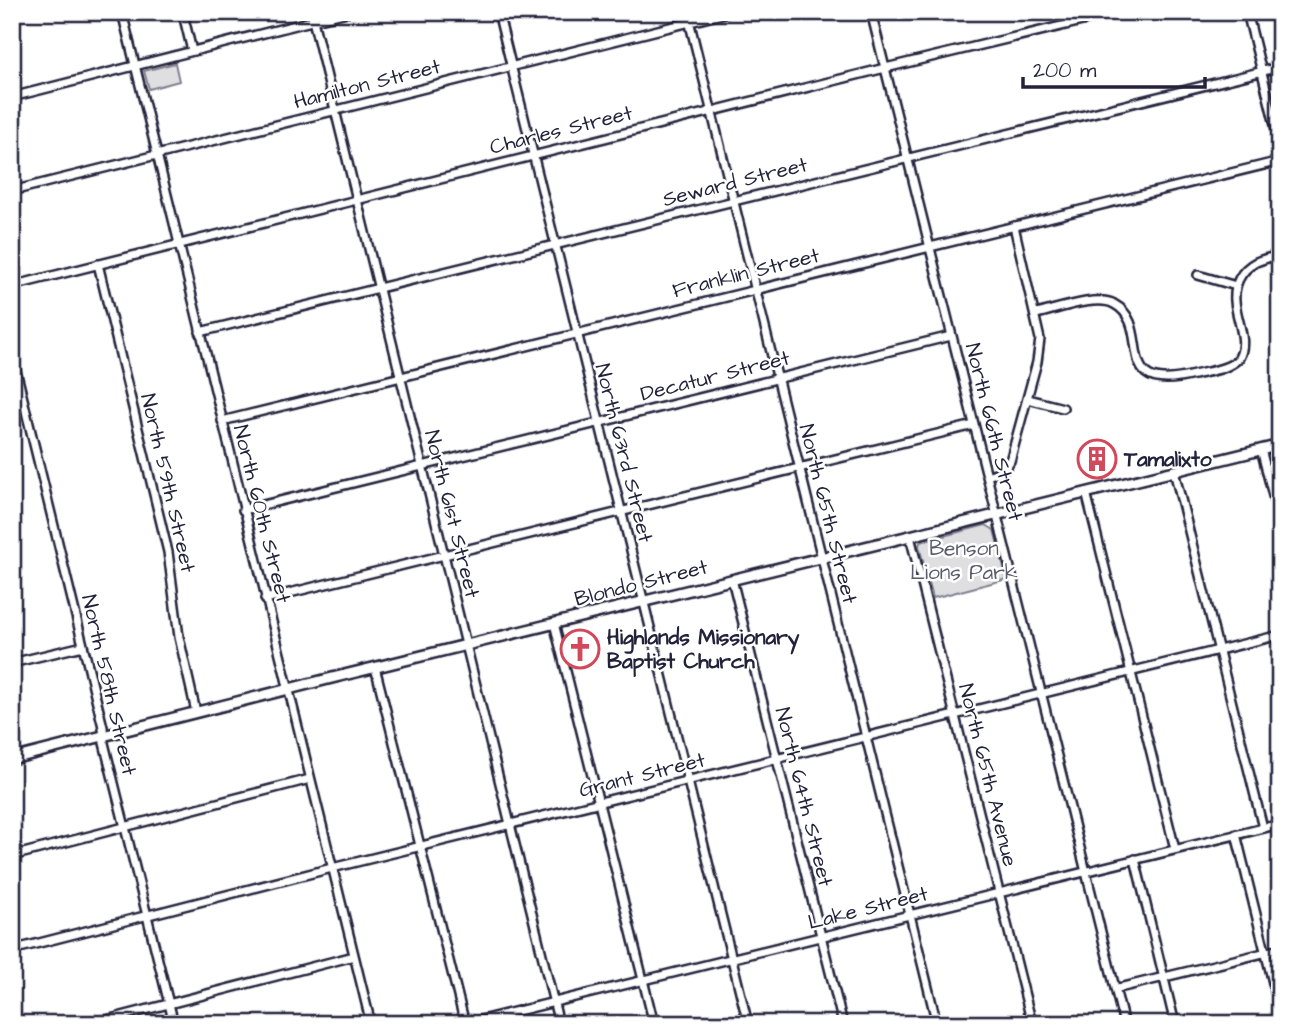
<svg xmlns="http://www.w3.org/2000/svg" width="1292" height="1036" viewBox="0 0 1292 1036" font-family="'Architects Daughter',sans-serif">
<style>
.green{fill:#dfdfe2;stroke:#80808e;stroke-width:2}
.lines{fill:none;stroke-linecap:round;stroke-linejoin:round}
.minor-casing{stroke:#22223b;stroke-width:12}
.major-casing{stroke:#22223b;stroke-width:14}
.minor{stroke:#fff;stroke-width:7}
.major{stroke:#fff;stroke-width:9}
.labels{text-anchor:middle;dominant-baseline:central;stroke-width:5;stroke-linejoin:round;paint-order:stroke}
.street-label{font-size:21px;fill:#22223b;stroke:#fff}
.poi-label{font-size:21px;font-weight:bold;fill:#22223b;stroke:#fff;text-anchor:start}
.park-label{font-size:21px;fill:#5b5b6d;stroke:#fff}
</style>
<rect width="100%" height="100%" fill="#fff"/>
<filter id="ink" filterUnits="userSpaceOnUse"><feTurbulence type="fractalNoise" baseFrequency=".0143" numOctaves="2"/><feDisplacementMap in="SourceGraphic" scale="14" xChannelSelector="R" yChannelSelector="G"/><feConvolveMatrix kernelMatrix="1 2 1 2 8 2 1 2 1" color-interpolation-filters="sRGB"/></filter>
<g filter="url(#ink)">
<path class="green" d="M175,63L179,81L149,89L144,71Z
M986,525L994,530L1007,579L933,598L919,546L920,542Z"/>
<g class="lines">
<defs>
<path id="minor" d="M122,12L371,1024
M311,12L559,1024
M498,12L748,1024
M687,12L937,1024
M871,12L1124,1024
M1247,12L1280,145
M184,18L192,51
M12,97L347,12
M12,191L730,12
M98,264L168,552L179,637L196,712
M1198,275L1236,286
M12,286L877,70L1120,12
M1036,314C1055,310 1097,294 1114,304C1156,326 1107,397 1194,375C1209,371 1228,370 1239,358C1252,334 1225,307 1239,279C1248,262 1262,259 1280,255
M200,332L1280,67
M12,354L103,727L104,743L174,1024
M1028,399L1063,408
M222,421L1280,161
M1261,449L1280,523
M1174,471L1263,828
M987,476L1004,470L1010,461L1037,362L1040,339L1014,226
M1086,492L1175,849
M243,510L951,336
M910,536L1032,1024
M732,579L843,1024
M265,599L974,425
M554,623L654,1024
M12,663L83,646
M375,667L465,1024L1280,824
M1236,834L1280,1011
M12,856L310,779
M1135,859L1175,1024
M12,950L332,868L1280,635
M1115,989L1280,949
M91,1024L354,956"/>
<path id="major" d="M12,759L332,678L1280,445"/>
</defs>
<use href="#minor" class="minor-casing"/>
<use href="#major" class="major-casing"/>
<use href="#minor" class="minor"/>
<use href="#major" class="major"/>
</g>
</g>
<defs>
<symbol id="building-ring" viewBox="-11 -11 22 22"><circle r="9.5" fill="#fff" stroke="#d1495b" stroke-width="1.5"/><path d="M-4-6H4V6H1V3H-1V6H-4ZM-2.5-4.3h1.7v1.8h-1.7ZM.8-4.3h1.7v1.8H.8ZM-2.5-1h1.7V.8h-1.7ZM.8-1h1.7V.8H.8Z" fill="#d1495b"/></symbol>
<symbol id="church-ring" viewBox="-11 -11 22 22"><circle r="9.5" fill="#fff" stroke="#d1495b" stroke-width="1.5"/><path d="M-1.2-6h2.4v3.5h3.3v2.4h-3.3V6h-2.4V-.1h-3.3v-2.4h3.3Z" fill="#d1495b"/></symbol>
</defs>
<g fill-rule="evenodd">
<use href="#building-ring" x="1075" y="437" width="44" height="44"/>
<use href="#church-ring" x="558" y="627" width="44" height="44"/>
</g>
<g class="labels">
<g class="street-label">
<text transform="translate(367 84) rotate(-14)">Hamilton Street</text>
<text transform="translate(561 130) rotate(-14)">Charles Street</text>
<text transform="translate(735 182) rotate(-14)">Seward Street</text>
<text transform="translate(746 273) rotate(-14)">Franklin Street</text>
<text transform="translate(715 376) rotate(-14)">Decatur Street</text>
<text transform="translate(994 432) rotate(76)">North 66th Street</text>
<text transform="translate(624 453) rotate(76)">North 63rd Street</text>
<text transform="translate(168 483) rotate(77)">North 59th Street</text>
<text transform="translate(262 514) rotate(76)">North 60th Street</text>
<text transform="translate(452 514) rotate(76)">North 61st Street</text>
<text transform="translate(828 514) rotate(76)">North 65th Street</text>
<text transform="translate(641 583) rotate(-14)">Blondo Street</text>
<text transform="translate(109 685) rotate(77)">North 58th Street</text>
<text transform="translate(642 775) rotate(-14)">Grant Street</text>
<text transform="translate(988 775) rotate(76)">North 65th Avenue</text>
<text transform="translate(804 797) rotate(76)">North 64th Street</text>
<text transform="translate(868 908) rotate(-14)">Lake Street</text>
</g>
<g class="poi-label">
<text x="1124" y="459">Tamalixto</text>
<text x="607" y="637">Highlands Missionary<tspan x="607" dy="24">Baptist Church</tspan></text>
</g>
<g class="park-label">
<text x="964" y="548">Benson<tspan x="964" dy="24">Lions Park</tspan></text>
</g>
</g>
<rect width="1292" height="1036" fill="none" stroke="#fff" stroke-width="42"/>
<rect x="21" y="21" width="1250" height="994" fill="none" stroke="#22223b" stroke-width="2.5" filter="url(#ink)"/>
<path d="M1023 77v10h182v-10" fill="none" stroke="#22223b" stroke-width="3.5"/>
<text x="1033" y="77" font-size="21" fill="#22223b" stroke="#ffffff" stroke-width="5" paint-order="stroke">200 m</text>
</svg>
